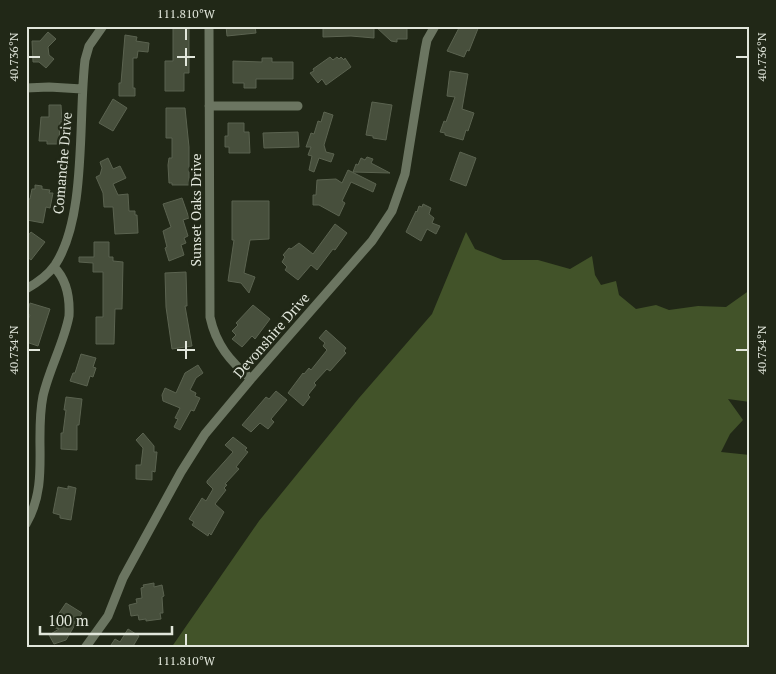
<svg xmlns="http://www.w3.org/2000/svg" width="776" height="674" viewBox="0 0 776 674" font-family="'PT Serif',serif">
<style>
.green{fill:#425329}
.building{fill:#474f3c;stroke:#5b6350}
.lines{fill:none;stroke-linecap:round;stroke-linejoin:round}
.street{stroke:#6b7561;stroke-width:9}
.ticks{fill:none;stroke:#e1e6db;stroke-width:2}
.labels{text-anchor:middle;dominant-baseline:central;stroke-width:5;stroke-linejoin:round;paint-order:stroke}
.street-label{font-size:14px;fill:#e1e6db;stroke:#212817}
.neatline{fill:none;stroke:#e1e6db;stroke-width:2}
.ticks-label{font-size:12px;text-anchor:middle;fill:#e1e6db}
</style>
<rect width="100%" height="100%" fill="#212817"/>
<path class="green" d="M466,232L475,249L503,260H538L570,269L592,256L595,275L601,285L616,281L619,295L636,309L656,305L669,310L698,306L726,307L750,290V402L728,399L743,420L730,434L721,452L750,455V648H171L259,521L359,398L432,314Z"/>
<path class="building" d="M173,26H189V73H184V91H165V61H173Z
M226,26H255L256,33L227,36Z
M323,26H374V38L351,36L323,37Z
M375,26H407V39H397V42L391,41Z
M460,26H479L469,51L467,50L464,57L447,51Z
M48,32L56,39L48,47L49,55L54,59L46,68L39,62H33L32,41H40Z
M125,35L137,37L136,41L149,43L148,52L138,51L137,58H133V88H135V96H119V83H121Z
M330,57L333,60L337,57L339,59L341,57L344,60L345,58L351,67L326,85L322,79L318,83L310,73L314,71L313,69Z
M262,58H272V62H293V79H256V88H244V83H233V61L262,62Z
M450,71L468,74L462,109L474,113L468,131L466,130L463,140L445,135V133L440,132L444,121L446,122L455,97L447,96Z
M113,99L127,108L113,131L99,123Z
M372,102L392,105L386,140L373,138V136L366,135Z
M49,105H61L62,122H60L59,144H47V141H39L41,117H49Z
M166,108H185L189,147V185H172V183H169L168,165L169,158H172V138H166Z
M324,112L333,115L324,145L326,152L334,154L331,162L319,158L314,172L309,170L312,156L308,155L311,147H306L311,133L314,134L318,121L321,122Z
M228,123H244V132H249L250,153H229V147H225V136H228Z
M298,132L299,147L264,148L263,133Z
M460,152L476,158L466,186L450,180Z
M367,157L373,159L371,163L390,173L353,172L356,164L358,165L361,158L365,160Z
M108,158L113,169L120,166L126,178L113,184L118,195L128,194L129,211H135V215H137L138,233L115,234L113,207H104L103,193L96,177L100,175L102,168L100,162Z
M348,170L376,184L373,192L351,182L342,201L345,203L339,216L319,205H313V195H316L317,180L336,179L342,183Z
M35,185L42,186V189L50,190L49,193H53L50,208L46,207L43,223L27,220L26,218V199H30L32,189H35Z
M182,198L189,218L183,220L188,236L184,238L186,243L181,245L184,255L169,261L165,248L167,247L163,231L171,227L163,204Z
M232,201H269V239L250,240L244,273L255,277L249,293L241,283L228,281L234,240H232Z
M423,204L431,208L429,214L434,218L432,223L440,226L436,234L427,229L421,241L406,232L416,211L417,212L419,206L422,207Z
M335,224L347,233L335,250L333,249L317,270L311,265L298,280L285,270L287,267L282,262L285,257L283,255L289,248L291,249L299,243L313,254Z
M31,232L45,242L31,260L26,256V238Z
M94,242H109V257H113V261L123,262L122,309H115L114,344H96V317H103V272H93V263L79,262V257H94Z
M186,272L187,306H185L192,346L172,349L166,307L165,273Z
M30,303L50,309L38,346L26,342V325L30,315L27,314Z
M253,305L270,319L255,339L252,336L242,347L232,339L236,335L232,331L238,325L236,323Z
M326,330L346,348L344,351L346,353L330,371L327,369L314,383L316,385L308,395L310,397L303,406L288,393L303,373L304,374L309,368L311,370L327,350L323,346L325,343L319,338Z
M81,354L96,358L93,367L96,368L93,377L90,376L87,386L70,381L73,373H75Z
M198,365L203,373L196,378L190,390L196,393L195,396L200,398L194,411L191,410L180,430L174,427L178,419L175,418L180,408L163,401L162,395L165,388L176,393L185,373Z
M276,391L287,400L271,419L274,422L268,429L260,423L251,432L242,425L266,397L269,399Z
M66,397L82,399L79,425H77V450L61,449V433H63L66,410H64Z
M143,433L154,446V452H157L155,472L152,471V480L136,479V465H141L143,448L136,440Z
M233,437L247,448L245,450L248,452L236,467L239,469L225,484L227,485L224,488L226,490L215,504L224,512L211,535L209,533L208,536L192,525L194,522L189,519L202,498L206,501L213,489L207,483V481L233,452L225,445Z
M68,486L76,488L71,520L60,518V515L53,513L58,487L68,489Z
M154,583V587L162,585L164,596L162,597L163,613H160L161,619L146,621V619L139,620L138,615L131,616L129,605L137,603L136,599L142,598L141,588L144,587L143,585Z
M66,603L82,613L66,640L54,644L49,635L59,629L53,627L55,623L53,622Z
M128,629L139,636L132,648H109L115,639L120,642Z"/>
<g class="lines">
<path class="street" d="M209,26L210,317C216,345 230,361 251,379
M26,88L49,87L82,89
M209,106H298
M26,289C37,283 48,275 55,265C87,217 78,118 85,60L89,46L103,26
M26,524C50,483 34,440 43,396C49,369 64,343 69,316C70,297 67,280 54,267
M85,648L108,616L123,578L181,472L205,434L251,379L372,241L392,211L405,174L425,50L427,40L435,26"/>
</g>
<path class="ticks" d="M186,28V40M186,48V66M28,57H40M177,57H195M736,57H748M186,341V359M28,350H40M177,350H195M736,350H748M186,634V646"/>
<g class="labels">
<g class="street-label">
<text transform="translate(62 163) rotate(-85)">Comanche Drive</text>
<text transform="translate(195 210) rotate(-90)">Sunset Oaks Drive</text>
<text transform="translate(271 335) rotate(-49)">Devonshire Drive</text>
</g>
</g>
<rect width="776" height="674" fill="none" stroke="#212817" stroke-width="55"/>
<path d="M40 626v8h132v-8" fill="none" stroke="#e1e6db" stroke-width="2.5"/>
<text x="48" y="626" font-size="15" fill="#e1e6db" stroke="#212817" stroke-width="4" paint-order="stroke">100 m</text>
<rect x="28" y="28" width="720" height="618" class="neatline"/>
<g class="ticks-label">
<text x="186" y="18">111.810°W</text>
<text transform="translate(14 57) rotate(-90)" y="4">40.736°N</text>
<text transform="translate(762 57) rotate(-90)" y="4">40.736°N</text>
<text transform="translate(14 350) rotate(-90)" y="4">40.734°N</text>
<text transform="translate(762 350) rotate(-90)" y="4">40.734°N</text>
<text x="186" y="665">111.810°W</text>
</g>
</svg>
